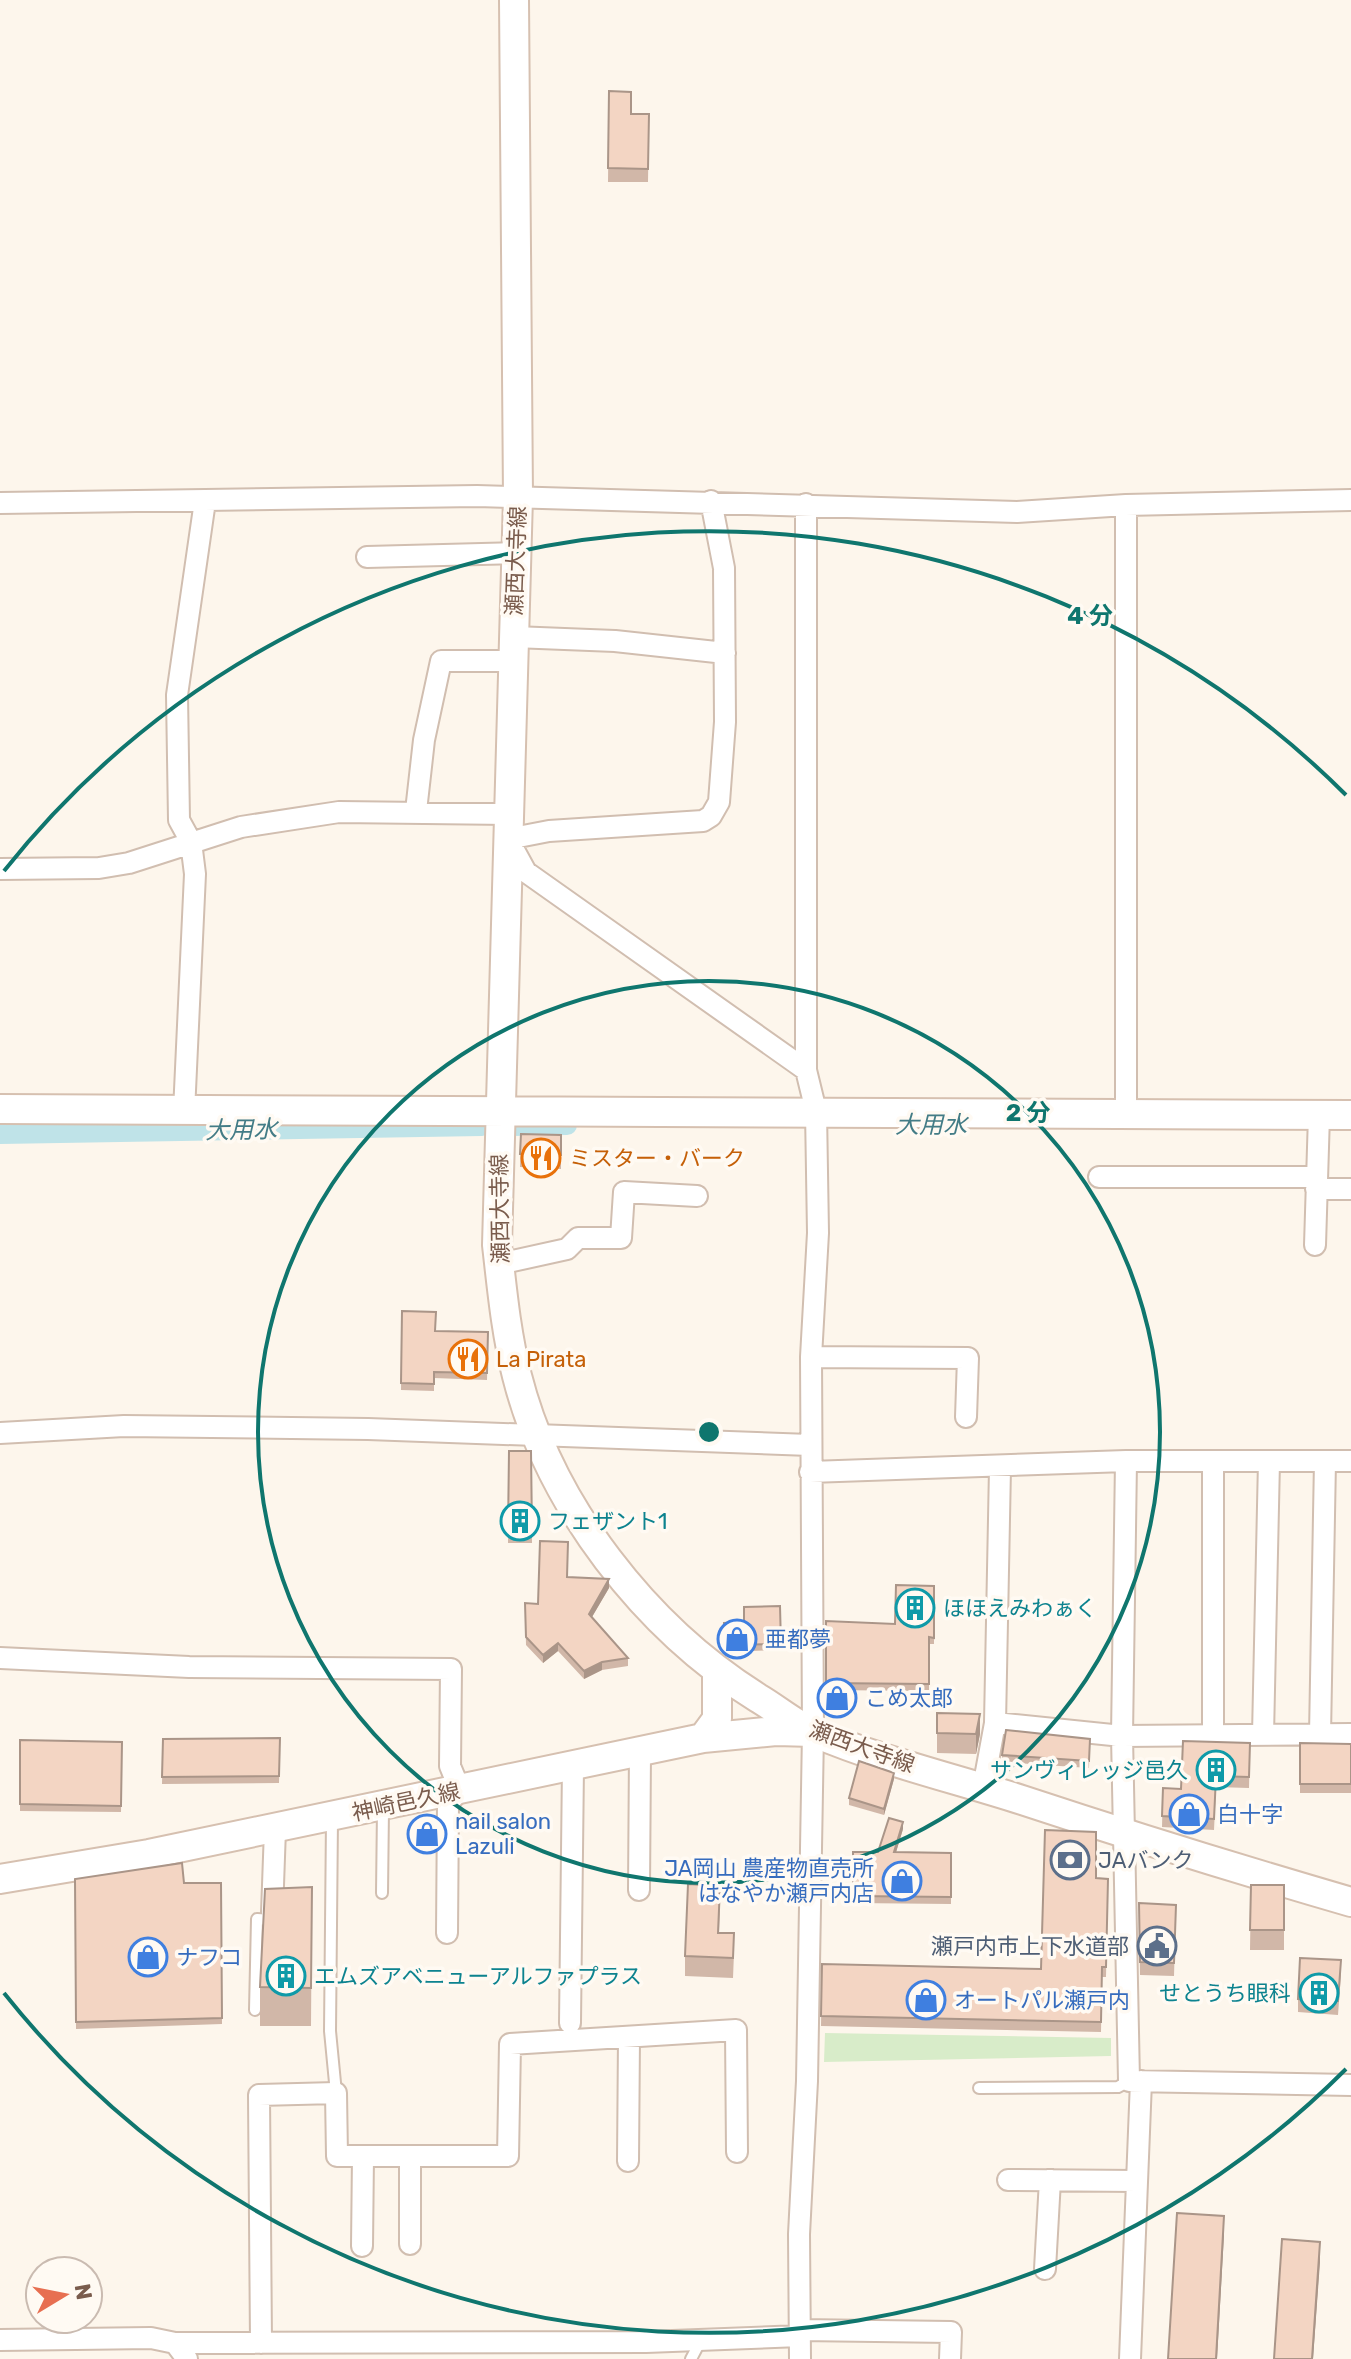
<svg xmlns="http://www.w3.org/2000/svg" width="1351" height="2359" viewBox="0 0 1351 2359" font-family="Rubik,'Noto Sans JP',sans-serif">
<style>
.green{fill:#d8ecc9}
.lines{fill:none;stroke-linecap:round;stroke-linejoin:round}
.canal{stroke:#bfe3e8;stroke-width:20}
.lane-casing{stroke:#d1beb0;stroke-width:14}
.street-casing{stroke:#d1beb0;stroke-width:24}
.secondary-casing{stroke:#d6c0b0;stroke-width:32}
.lane{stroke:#fff;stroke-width:10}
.street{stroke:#fff;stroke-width:20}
.secondary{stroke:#fff;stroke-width:28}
.wall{fill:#d1b7a8}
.shaded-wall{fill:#aa9588}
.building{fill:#f3d5c3;stroke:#aa9588;stroke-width:2}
.ring{fill:none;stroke:#0f766e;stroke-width:4}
.labels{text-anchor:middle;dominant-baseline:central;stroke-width:7;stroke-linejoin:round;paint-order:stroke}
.street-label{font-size:22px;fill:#7a5c4d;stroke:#fffaf3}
.food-label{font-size:22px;fill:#c56008;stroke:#fffaf3;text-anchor:start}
.culture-label{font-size:22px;fill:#0d838f;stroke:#fffaf3;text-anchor:start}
.shop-label{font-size:22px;fill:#366cbe;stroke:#fffaf3;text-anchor:start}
.service-label{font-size:22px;fill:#4e5e75;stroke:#fffaf3;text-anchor:start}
.water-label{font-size:24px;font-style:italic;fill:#437c86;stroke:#fffaf3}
.centre{fill:#0f766e;stroke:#fffaf3;stroke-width:4}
.ring-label{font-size:24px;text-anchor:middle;font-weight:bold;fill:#0f766e;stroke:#fffaf3;stroke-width:7;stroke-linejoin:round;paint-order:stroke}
</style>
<rect width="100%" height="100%" fill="#fdf6ec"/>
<path class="green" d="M825,2033L1111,2038V2056L824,2062Z"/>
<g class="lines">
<path class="canal" d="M511,1126L567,1125
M0,1134L482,1126"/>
<defs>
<path id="lane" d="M332,1819L330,2031L336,2093
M382,1893L383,1809
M255,2010L257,1919L272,1920V1915
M979,2088L1118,2087L1129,2081
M691,2359L701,2340"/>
<path id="street" d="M711,501L724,568L725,722L719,802L711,816L703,821L549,831L508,839L526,872L806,1070
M0,503L477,496L1017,512L1126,505L1351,500
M1126,505V1115
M367,557L516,553
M514,637L615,641L725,653
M416,811L424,740L441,661H513
M0,869L99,868L129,863L241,827L339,812L509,814
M184,1112L195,874L191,842L179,820L177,695L205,501
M1099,1177H1317
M1316,1189H1351
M1315,1245L1319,1115
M499,1264L567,1249L578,1238H621L624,1192L697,1196
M811,1357L968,1358L966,1417
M0,1433L124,1426L368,1429L810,1445
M810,1472L1126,1461H1351
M0,1658L189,1667L451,1669L450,1766L460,1790L448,1803L447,1933
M995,1723L1122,1736L1126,1461
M1351,1734L1122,1736L1129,2081L1351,2085
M1213,1735V1461
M1263,1735L1269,1461
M1320,1735L1325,1461
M983,1788L995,1723L1000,1468
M639,1890L640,1752
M272,1913L275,1829
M570,2023L573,1766
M628,2161L629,2037
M1008,2180L1137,2181
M410,2244V2156
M362,2246L363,2156
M1045,2269L1050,2180
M800,2330L951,2332L950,2359
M0,2340L151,2338L175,2343L187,2359
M175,2343L646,2342L800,2336
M261,2343L259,2095L336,2093L337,2156H508L510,2044L736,2030L737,2152
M800,2359L799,2234L807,2081L813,1732L811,1357L818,1233L816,1111L806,1070V504
M1130,2359L1141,2081"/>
<path id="secondary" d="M514,0L518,497L497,1245C502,1289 506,1333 517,1376C550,1506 646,1628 758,1698C777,1709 795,1725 815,1733C881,1761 953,1778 1022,1800C1131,1836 1241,1870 1351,1902
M0,1109L1351,1115
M703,1738L717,1719V1671
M0,1879L149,1854L703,1738L776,1731L813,1732"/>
</defs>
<use href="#lane" class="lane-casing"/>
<use href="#street" class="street-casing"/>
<use href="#secondary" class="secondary-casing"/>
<use href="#lane" class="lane"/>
<use href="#street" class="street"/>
<use href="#secondary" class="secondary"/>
</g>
<path class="wall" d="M609,91L631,114H649L648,182H608Z
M521,1134L561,1135V1169L520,1167Z
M402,1311L435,1331L488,1332L487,1380L434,1378V1391L401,1390Z
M509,1451H531L532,1543H508Z
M567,1577L609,1588L592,1617L628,1658V1666L602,1670L584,1679L558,1651L543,1663L526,1645L525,1603L538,1604Z
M934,1586V1644H929V1691L826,1690V1621L895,1624Z
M780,1606L781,1650L725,1652L724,1623L744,1622Z
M937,1713L980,1734L976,1754L937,1753Z
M280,1738L279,1783L162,1784L163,1739Z
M1090,1739L1089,1768L1002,1762V1755Z
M20,1740L122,1742L121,1812L20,1811Z
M1250,1743L1249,1788L1216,1787L1214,1830L1162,1827L1163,1788L1181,1789Z
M1300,1743L1351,1744V1793H1300Z
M894,1779L884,1815L849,1805V1798Z
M903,1829L896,1852L951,1853V1904L853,1903V1852H878Z
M1096,1878L1108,1879L1106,1977H1102L1101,2032L821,2026L822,1964L1041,1969Z
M75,1879L221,1883L222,2024L76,2029Z
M1251,1885H1284V1950H1250Z
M312,1887L311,2026H260V1987Z
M1139,1903L1176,1905L1174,1976L1140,1975Z
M720,1905L719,1933L734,1953L733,1978L685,1976V1956Z
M1341,1974L1338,2015L1298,2012V1999Z"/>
<path class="shaded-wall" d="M609,1579V1588L589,1622V1614Z
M558,1643V1651L543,1663V1655Z
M602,1662V1670L584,1679V1671Z
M980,1714V1734L976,1754V1734Z
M894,1773V1779L884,1815V1809Z
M903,1822V1829L894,1859V1852Z
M1224,2216V2235L1217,2359H1216Z
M1320,2242V2262L1313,2359H1312Z"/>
<path class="building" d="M609,91L631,92V114H649L648,169L608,168Z
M521,1134L561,1135V1155L520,1154Z
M402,1311L436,1312L435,1331L488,1332L487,1373L434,1372V1384L401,1383Z
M509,1451H531L532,1530H508Z
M540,1541L568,1542L567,1577L609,1579L589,1614L628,1658L602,1662L584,1671L558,1643L543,1655L526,1637L525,1603L538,1604Z
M896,1585L934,1586V1638L929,1637V1684L826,1683V1621L895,1624Z
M780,1606L781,1644L725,1645L724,1623L744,1622V1607Z
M937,1713L980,1714L976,1734L937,1733Z
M1006,1730L1090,1739L1089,1761L1002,1755Z
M280,1738L279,1776L162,1777L163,1739Z
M20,1740L122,1742L121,1806L20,1804Z
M1183,1741L1250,1743L1249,1777L1216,1776L1214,1819L1162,1816L1163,1788L1181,1789Z
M1300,1743L1351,1744V1784H1300Z
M859,1761L894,1773L884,1809L849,1798Z
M889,1818L903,1822L894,1852L951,1853V1897L853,1896V1852H878Z
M1045,1830L1096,1832V1878L1108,1879L1106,1967H1102L1101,2022L821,2016L822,1964L1041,1969Z
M182,1863L184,1883H221L222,2018L76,2022L75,1879Z
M688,1884L720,1886L718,1933H734L733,1958L685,1956Z
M1251,1885H1284V1930H1250Z
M312,1887L311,1988L260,1987L265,1889Z
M1139,1903L1176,1905L1174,1963L1140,1962Z
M1300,1958L1341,1960L1338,2001L1298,1999Z
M1177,2213L1224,2216L1216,2359H1168Z
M1282,2239L1320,2242L1312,2359H1274Z"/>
<g class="ring">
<circle cx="709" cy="1432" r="451"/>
<path d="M1346 2069A901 901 0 0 1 4 1993M4 871A901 901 0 0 1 1346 795"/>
</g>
<defs>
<symbol id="restaurant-ring" viewBox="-11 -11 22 22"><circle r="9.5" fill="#fffaf3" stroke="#e8710a" stroke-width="1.5"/><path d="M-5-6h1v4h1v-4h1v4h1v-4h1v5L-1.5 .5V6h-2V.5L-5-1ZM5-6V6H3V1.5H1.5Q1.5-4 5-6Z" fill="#e8710a"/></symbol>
<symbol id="building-ring" viewBox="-11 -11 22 22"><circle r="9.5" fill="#fffaf3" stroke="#0f9aa8" stroke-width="1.5"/><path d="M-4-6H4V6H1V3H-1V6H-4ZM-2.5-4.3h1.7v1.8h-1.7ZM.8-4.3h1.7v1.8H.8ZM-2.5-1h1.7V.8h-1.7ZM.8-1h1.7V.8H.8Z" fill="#0f9aa8"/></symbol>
<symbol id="shop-ring" viewBox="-11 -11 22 22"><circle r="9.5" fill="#fffaf3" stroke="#3f7fe0" stroke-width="1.5"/><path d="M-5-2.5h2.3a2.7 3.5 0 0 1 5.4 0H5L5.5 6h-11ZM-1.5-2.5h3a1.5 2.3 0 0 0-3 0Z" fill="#3f7fe0"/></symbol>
<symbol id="bank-ring" viewBox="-11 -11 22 22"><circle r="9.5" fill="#fffaf3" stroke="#5c6f8a" stroke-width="1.5"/><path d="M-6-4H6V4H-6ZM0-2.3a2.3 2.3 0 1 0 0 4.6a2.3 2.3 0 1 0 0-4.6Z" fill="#5c6f8a"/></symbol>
<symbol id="civic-ring" viewBox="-11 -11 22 22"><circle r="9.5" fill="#fffaf3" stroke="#5c6f8a" stroke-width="1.5"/><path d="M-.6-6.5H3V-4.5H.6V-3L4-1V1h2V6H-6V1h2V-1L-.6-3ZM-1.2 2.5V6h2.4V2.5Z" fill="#5c6f8a"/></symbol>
</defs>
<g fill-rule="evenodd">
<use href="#restaurant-ring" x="519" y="1136" width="44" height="44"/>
<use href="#restaurant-ring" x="446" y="1337" width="44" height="44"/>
<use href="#building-ring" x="498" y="1499" width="44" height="44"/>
<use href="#building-ring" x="893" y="1586" width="44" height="44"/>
<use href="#shop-ring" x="715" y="1617" width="44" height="44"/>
<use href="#shop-ring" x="815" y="1676" width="44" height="44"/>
<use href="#building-ring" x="1194" y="1748" width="44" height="44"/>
<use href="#shop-ring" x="1167" y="1792" width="44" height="44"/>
<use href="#shop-ring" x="405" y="1812" width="44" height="44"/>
<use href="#bank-ring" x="1048" y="1838" width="44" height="44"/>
<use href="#shop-ring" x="880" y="1859" width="44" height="44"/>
<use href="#civic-ring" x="1135" y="1924" width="44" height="44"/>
<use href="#shop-ring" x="126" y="1935" width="44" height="44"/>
<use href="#building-ring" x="264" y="1954" width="44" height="44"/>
<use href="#building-ring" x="1297" y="1971" width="44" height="44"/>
<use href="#shop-ring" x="904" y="1978" width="44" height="44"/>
</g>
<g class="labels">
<g class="street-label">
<text transform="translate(516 561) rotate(-88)">瀬西大寺線</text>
<text transform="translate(500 1209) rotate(-91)">瀬西大寺線</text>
<text transform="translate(862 1747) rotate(20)">瀬西大寺線</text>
<text transform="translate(406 1802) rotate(-12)">神崎邑久線</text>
</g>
<g class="food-label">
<text x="569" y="1158">ミスター・バーク</text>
<text x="496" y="1359">La Pirata</text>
</g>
<g class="culture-label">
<text x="548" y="1521">フェザント1</text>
<text x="943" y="1608">ほほえみわぁく</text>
<text x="1188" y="1770" text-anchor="end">サンヴィレッジ邑久</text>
<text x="314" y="1976">エムズアベニューアルファプラス</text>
<text x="1291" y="1993" text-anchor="end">せとうち眼科</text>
</g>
<g class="shop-label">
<text x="765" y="1639">亜都夢</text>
<text x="865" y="1698">こめ太郎</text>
<text x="1217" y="1814">白十字</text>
<text x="455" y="1821">nail salon<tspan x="455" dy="25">Lazuli</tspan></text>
<text x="874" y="1868" text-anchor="end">JA岡山 農産物直売所<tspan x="874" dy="25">はなやか瀬戸内店</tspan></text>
<text x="176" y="1957">ナフコ</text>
<text x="954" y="2000">オートパル瀬戸内</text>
</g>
<g class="service-label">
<text x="1098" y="1860">JAバンク</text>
<text x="1129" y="1946" text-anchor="end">瀬戸内市上下水道部</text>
</g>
<g class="water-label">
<text x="931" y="1125">大用水</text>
<text transform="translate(241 1130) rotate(-1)">大用水</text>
</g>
</g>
<circle cx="709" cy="1432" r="12" class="centre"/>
<g class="ring-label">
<text x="1090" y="624">4 分</text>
<text x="1028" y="1121">2 分</text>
</g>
<g transform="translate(64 2295) rotate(80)"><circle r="38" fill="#fffaf3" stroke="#cabbb1" stroke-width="2"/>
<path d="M0-6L14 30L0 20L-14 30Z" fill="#e76f51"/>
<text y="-12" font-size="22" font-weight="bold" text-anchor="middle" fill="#7a5c4d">N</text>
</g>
</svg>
